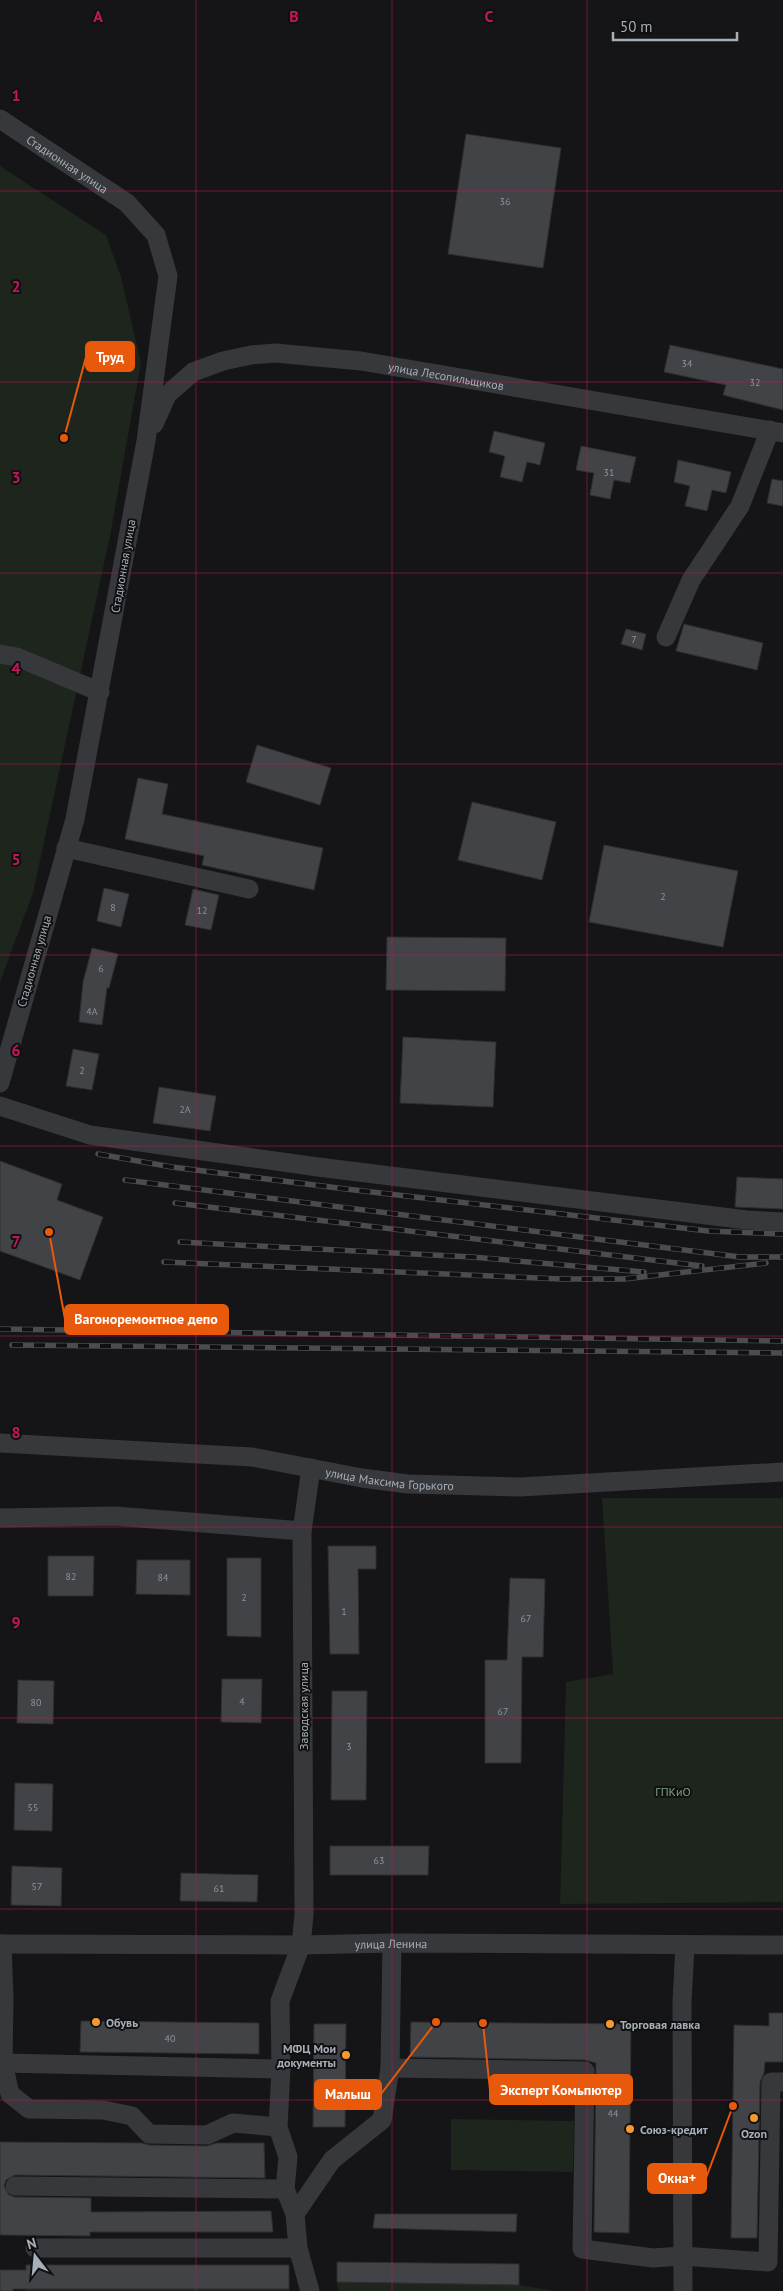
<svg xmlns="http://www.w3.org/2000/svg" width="783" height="2291" viewBox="0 0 783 2291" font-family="'PT Sans',sans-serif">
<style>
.green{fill:#1d251d}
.building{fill:#414347;stroke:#2f2f33}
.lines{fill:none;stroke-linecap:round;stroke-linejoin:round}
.minor{stroke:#36383c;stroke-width:19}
.rail-casing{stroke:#494c51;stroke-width:5.5}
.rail{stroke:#101012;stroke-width:4;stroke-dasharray:11;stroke-linecap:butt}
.grid{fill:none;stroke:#c2185b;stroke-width:1;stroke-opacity:0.55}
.poi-dot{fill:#f6992e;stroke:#101012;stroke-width:2}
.labels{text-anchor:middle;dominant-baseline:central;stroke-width:4;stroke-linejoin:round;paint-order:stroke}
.number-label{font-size:10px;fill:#8d939b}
.street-label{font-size:12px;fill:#a6aeb7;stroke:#101012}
.park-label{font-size:12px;fill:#7fa37d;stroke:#101012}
.poi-label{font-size:12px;font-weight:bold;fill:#a6aeb7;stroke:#101012;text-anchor:start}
.grid-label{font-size:16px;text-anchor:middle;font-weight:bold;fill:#c2185b;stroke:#101012;stroke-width:4;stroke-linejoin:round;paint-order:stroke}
.leader{fill:none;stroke:#e8590c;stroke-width:2}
.callout-dot{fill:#e8590c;stroke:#101012;stroke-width:2}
.callout{fill:#e8590c;stroke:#e8590c;stroke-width:2}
.callout-label{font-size:14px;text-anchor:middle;font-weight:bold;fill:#fff}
</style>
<rect width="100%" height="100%" fill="#151517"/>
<path class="green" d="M0,166L106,235L121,277L141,363L110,536L33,893L0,982Z
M602,1498H783V1902L560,1904L566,1682L613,1674Z
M451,2119L574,2121L573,2172L451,2170Z
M337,2282L519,2285L554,2291H338Z
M26,2289H289L290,2291H25Z"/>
<path class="building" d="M466,134L561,148L543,268L448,254Z
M670,345L783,369V410L723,395L726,385L664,372Z
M494,431L545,443L540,465L527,462L522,482L500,477L505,456L489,452Z
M581,446L636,457L630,483L614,480L610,499L590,495L594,473L576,470Z
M678,460L731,472L726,493L712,490L707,511L685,506L690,486L674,482Z
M772,479L783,481V506L767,503Z
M684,624L763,643L757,670L676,651Z
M626,629L646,634L642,650L621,644Z
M257,745L331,768L320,805L246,782Z
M138,778L168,784L162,814L323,848L314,890L202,865L204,856L125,839Z
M472,802L556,822L542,880L458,860Z
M604,845L738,871L723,947L589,922Z
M104,888L129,894L121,927L97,921Z
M193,889L219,895L211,930L185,925Z
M387,937L506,938L505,991L386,990Z
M92,948L118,954L109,988H107L102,1025L79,1022L83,982Z
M403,1037L496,1042L493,1107L400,1103Z
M73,1049L99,1054L92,1090L66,1086Z
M159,1087L216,1096L210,1131L153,1123Z
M0,1161L62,1184L57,1200L103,1217L80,1280L0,1251Z
M737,1177L783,1179V1209L735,1207Z
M328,1546H376V1569H358L359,1654H330Z
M48,1556H94L93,1596H48Z
M227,1558H261V1637L227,1636Z
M137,1560H190V1595L136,1594Z
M510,1578L545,1579L543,1657H522L521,1763H485V1660H507Z
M222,1679H262L261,1723L221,1722Z
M18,1680L54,1681L53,1724L17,1723Z
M332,1691H367L366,1800H331Z
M15,1783L53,1784L52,1831L14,1830Z
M330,1846H429L428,1875H330Z
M12,1866L62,1868L61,1906L11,1905Z
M181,1873L258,1875L257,1902L180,1901Z
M769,2013H783V2062H765L764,2073L760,2082L757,2238H731L734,2025L769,2026Z
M81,2021L259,2023V2054L80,2052Z
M411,2022L631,2024L629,2233L594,2232L596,2063L585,2060L410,2057Z
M314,2024H346L345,2127H313Z
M0,2142L142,2143L149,2145L207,2146L217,2143H264L265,2178L15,2175L6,2180L4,2186L9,2195L15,2197L91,2198V2212L271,2211L273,2232H90V2236L0,2235Z
M375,2214H517L516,2232L373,2228Z
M337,2262L519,2264V2285L337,2282Z
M26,2265H289V2289H13V2291H0V2270H26Z"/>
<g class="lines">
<g class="minor">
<path id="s1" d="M0,119L127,203L156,235L168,276L146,441L75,819L0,1083"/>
<path id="s2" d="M154,424L167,395L193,372L223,361L251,355L275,353L361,361L783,433"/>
<path d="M666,637L691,580L740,506L770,430"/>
<path d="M0,654L17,657L100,692"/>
<path d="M66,848L249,889"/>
<path d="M0,1106L90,1135L318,1167L747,1220L783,1222"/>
<path id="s3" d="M0,1443L252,1457L362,1478L408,1484L520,1487L783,1472"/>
<path d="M0,1518L115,1516L302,1531"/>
<path d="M392,1943L390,2068L585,2071L582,2249L653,2258L682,2256L768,2262L771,2082H783"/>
<path id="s4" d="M0,1944L301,1945L392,1943L783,1945"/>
<path d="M2,1944L4,1997L3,2063L10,2094L29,2109L103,2110L132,2116L149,2134L207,2135L233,2123L278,2127"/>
<path d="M3,2063L281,2069"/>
<path d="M15,2186L285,2189"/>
<path d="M295,2214L332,2160L382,2120L390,2068"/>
<path d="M35,2248H298"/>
<path d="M310,2291L298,2248L295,2214L285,2189L288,2157L278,2127L281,2069L280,2001L301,1945L304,1915L302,1531L311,1468"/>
<path d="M683,2291L682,2002L685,1945"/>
</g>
<defs>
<path id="rail" d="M98,1154L172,1167L346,1189L708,1231L783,1234
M125,1180L740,1257H783
M175,1203L702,1266
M180,1242L472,1257L644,1272
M164,1262L561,1279H624L766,1263
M0,1329L783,1341
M12,1345L783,1353"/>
</defs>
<use href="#rail" class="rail-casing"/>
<use href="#rail" class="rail"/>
</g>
<path class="grid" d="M196,0V2291M392,0V2291M587,0V2291M0,191H783M0,382H783M0,573H783M0,764H783M0,955H783M0,1146H783M0,1336H783M0,1527H783M0,1718H783M0,1909H783M0,2100H783"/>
<g class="poi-dot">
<circle cx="96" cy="2022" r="5"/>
<circle cx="610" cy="2024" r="5"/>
<circle cx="346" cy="2055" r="5"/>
<circle cx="754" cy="2118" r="5"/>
<circle cx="630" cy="2129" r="5"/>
</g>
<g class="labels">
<g class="number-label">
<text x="505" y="201">36</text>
<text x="687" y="363">34</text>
<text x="755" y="382">32</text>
<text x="609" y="472">31</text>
<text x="634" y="639">7</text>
<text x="663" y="896">2</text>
<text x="113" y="907">8</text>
<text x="202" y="910">12</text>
<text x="101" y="968">6</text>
<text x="92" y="1011">4А</text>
<text x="82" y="1070">2</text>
<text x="185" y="1109">2А</text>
<text x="71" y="1576">82</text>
<text x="163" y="1577">84</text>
<text x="244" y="1597">2</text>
<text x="344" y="1611">1</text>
<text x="526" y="1618">67</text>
<text x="242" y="1701">4</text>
<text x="36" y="1702">80</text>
<text x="503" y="1711">67</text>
<text x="349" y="1746">3</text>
<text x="33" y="1807">55</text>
<text x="379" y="1860">63</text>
<text x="37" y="1886">57</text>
<text x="219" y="1888">61</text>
<text x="170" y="2038">40</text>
<text x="613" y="2113">44</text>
</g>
<g class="street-label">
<text stroke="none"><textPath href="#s1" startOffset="81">Стадионная улица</textPath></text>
<text stroke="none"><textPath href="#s2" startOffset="324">улица Лесопильщиков</textPath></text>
<text transform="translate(123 566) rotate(-80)">Стадионная улица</text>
<text transform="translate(34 961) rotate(-74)">Стадионная улица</text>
<text stroke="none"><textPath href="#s3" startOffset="392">улица Максима Горького</textPath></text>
<text transform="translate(303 1706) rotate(-90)">Заводская улица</text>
<text stroke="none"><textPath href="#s4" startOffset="391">улица Ленина</textPath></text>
</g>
<g class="park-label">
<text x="673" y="1791">ГПКиО</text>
</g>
<g class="poi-label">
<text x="106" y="2022">Обувь</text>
<text x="620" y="2024">Торговая лавка</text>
<text x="336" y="2048" text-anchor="end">МФЦ Мои<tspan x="336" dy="14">документы</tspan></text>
<text x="640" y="2129">Союз-кредит</text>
<text x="754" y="2133" text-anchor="middle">Ozon</text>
</g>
</g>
<g class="grid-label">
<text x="98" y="22">A</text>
<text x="294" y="22">B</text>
<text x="489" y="22">C</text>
<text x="16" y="101">1</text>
<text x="16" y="292">2</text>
<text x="16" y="483">3</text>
<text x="16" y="674">4</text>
<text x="16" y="865">5</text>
<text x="16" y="1056">6</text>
<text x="16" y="1247">7</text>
<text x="16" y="1438">8</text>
<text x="16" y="1628">9</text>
</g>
<path class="leader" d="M64 438L86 357M49 1232L65 1319M483 2023L490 2090M436 2022L381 2094M733 2106L706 2178"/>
<g class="callout-dot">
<circle cx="64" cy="438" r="5"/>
<circle cx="49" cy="1232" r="5"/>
<circle cx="483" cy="2023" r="5"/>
<circle cx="436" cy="2022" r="5"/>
<circle cx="733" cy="2106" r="5"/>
</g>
<g class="callout">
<rect x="86" y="342" width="48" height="29" rx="5"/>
<rect x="65" y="1305" width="163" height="29" rx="5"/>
<rect x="490" y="2075" width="142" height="29" rx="5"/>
<rect x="315" y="2080" width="66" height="29" rx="5"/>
<rect x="648" y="2164" width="58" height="29" rx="5"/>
</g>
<g class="callout-label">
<text x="110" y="362">Труд</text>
<text x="146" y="1324">Вагоноремонтное депо</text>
<text x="561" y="2095">Эксперт Комьпютер</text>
<text x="348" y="2099">Малыш</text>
<text x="677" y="2183">Окна+</text>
</g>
<g transform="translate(35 2256) rotate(344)" stroke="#101012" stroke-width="4" paint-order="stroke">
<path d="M0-4L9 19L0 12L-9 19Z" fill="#a6aeb7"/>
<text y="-8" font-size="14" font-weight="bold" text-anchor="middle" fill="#a6aeb7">N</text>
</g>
<path d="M613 32v8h124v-8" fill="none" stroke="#a6aeb7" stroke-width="2.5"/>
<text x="620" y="32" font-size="15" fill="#a6aeb7" stroke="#101012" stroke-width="4" paint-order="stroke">50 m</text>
</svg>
